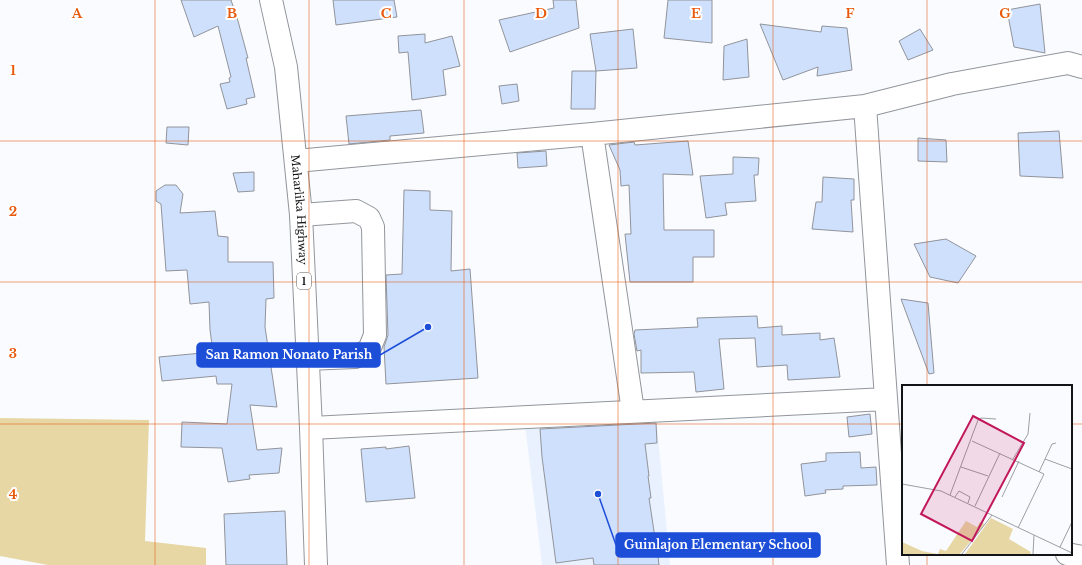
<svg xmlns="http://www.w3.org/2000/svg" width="1082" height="565" viewBox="0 0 1082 565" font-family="'Libre Baskerville',serif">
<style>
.built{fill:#e9f1fe}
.green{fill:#e7d7a5}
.building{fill:#cfe0fd;stroke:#91949a}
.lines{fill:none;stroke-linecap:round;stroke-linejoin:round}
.minor-casing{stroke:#92959b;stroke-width:24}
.highway-casing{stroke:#92959b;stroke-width:24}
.minor{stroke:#fff;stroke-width:22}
.highway{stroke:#fff;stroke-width:22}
.grid{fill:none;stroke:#e8590c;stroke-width:1;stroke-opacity:0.55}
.labels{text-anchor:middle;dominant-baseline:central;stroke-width:4;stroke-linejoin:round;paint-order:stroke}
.shield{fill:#fff;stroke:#5a5a5c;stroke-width:1}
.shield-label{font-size:10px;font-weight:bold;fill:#131416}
.street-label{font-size:11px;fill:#131416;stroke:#fff}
.inset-road{fill:none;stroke:#9d9fa2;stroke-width:1}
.view{fill:#c2185b;fill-opacity:0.15;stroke:#c2185b;stroke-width:2}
.inset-edge{fill:none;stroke:#131416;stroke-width:2}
.grid-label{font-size:13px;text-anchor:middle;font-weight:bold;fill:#e8590c;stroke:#fff;stroke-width:4;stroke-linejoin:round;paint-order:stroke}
.leader{fill:none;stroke:#1d4ed8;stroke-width:1.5}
.callout-dot{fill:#1d4ed8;stroke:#fff;stroke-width:1.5}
.callout{fill:#1d4ed8;stroke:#1d4ed8;stroke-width:1.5}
.callout-label{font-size:12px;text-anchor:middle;font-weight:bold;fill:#fff}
</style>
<rect width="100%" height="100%" fill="#f9fbff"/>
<path class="built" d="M656,416L670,565H542L525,424Z"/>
<path class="green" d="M0,418L149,420L145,541L206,548V565H48L0,556Z"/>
<path class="building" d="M181,0H231L238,21L248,58H246L255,97L246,99L247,104L227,109L220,84L230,82L229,78L231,77L218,26L194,37Z
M333,0H394L397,17L336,25Z
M553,0H576L579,28L510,52L499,20L554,8Z
M668,0H712V43L664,38Z
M1040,4L1045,53L1014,47L1007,10Z
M760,24L821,32L822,26L847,28L852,70L817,76L818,67L783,80Z
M633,29L637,68L596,71L590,34Z
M920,29L933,50L908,60L899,41Z
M425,34V43L452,36L460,66L443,70L446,95L412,100L408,52L399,53L398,36Z
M747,39L749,77L723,80L724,46Z
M572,71H596L595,109H571Z
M517,84L519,101L502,104L499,86Z
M421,110L424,133L390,136V140L349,144L346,116Z
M167,127H189L188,145L166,143Z
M1059,131L1063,178L1020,176L1018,133Z
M918,138L946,140L947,162L918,161Z
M688,141L693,175L663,174L664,230H714V257H693V282H630L625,234H631L629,185L621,186L620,170L609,145L634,142L635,145Z
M546,151L547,166L518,168L517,153Z
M733,157L759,158L758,175H754L756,201L725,203L727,215L706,218L700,176L733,174Z
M254,172V191L238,192L233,173Z
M823,177L854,179V200H851L853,232L812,229L816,202H822Z
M165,185H176L183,194L180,213L215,211L218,236L228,237V262H273L274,298L266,299L265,327L277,407L250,405L257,450L282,448L279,473L249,475L250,479L228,482L222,448L181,447L182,422L227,424L232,384H217L216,376L162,381L159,357L213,352L210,330L209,302L190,304L187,270L166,271L161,204L156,201V191Z
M404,190L430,191V210L452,211L451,271L470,269L478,378L386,384L384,347L388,335L386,275L402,274Z
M946,239L976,256L958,283L930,277L914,244Z
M901,299L928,303L934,373L929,374Z
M757,316L758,328L782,326V335L820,333V340L834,338L840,377L788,380L787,365L757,367L755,338L719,339L724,389L696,392L694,372L641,373V350L637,351L634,334L635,330L698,327L697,318Z
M870,414L872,434L849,437L847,417Z
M656,423L657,443L645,444L649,476H648L651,498H649L655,538H656L659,565H594L593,558L556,563L542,457L540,429Z
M409,446L415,498L366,502L361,449L386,447V449Z
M860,452L861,468L876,467L877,485L843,486V489L825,490L826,493L805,496L801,464L826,461V453Z
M285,511L287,565H226L224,514Z"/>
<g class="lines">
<defs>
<path id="minor" d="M865,106L898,565
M592,134L633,411
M296,161L592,134L865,106L952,84L1068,63L1082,67
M301,215L356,211L369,218L373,227L375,335L369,350L355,357L307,359
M311,428C503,419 694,408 886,399
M1067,554L1082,557"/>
<g id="highway">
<path id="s1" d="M271,0L286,67L301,215L311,428L316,565"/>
</g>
</defs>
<use href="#minor" class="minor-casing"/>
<use href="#highway" class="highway-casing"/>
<use href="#minor" class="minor"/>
<use href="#highway" class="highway"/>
</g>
<path class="grid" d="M155,0V565M309,0V565M464,0V565M618,0V565M773,0V565M927,0V386M0,141H1082M0,282H1082M0,424H903M1071,424H1082M927,554V565"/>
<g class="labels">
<rect class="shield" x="297" y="273" width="14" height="16" rx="3"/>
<g class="shield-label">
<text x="304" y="281">1</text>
</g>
<g class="street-label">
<text stroke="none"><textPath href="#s1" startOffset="212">Maharlika Highway</textPath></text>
</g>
</g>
<g transform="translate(902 385)">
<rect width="170" height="170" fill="#f9fbff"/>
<path d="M89,133L111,144L107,154L129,167L128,169H63ZM64,136L75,142L78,137L83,139L58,169H36L38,164L44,166ZM0,157L20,166L35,169H0Z" fill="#e7d7a5"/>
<path class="inset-road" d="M70,56L142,89L116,143M111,74L126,49L128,28M143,74L170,84M59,82L86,91M137,87L150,59L154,58M0,99L39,106L170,168M48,110L76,35L79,33L94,34M53,112L57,106L68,112L66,118M100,112L117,76M73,121L98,68M158,162L170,137M60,169L90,130M131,169L132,150"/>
<path class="view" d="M71,31L122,58L70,156L19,129Z"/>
<rect width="170" height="170" class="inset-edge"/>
</g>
<g class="grid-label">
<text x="77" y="18">A</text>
<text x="232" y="18">B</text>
<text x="386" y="18">C</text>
<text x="541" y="18">D</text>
<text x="696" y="18">E</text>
<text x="850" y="18">F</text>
<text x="1005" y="18">G</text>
<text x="13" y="75">1</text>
<text x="13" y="216">2</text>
<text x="13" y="358">3</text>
<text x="13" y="499">4</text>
</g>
<path class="leader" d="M428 327L380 355M598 494L616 545"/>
<g class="callout-dot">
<circle cx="428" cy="327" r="4"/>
<circle cx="598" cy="494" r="4"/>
</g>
<g class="callout">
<rect x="197" y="343" width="183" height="24" rx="4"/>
<rect x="616" y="533" width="204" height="24" rx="4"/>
</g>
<g class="callout-label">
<text x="289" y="359">San Ramon Nonato Parish</text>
<text x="718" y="549">Guinlajon Elementary School</text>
</g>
</svg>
